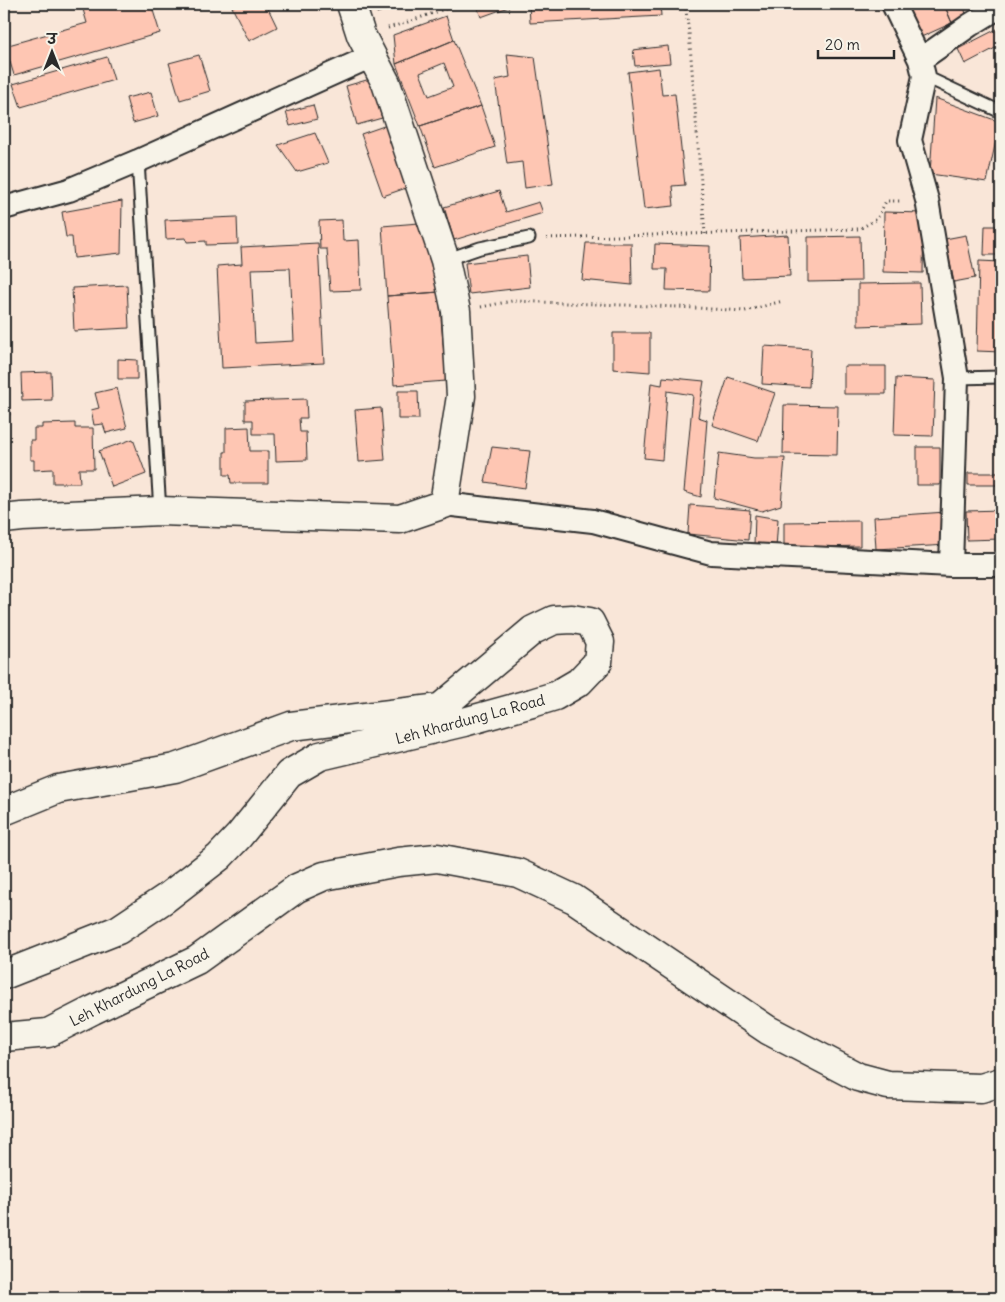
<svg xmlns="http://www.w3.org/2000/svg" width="1005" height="1302" viewBox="0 0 1005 1302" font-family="Delius,'Playpen Sans Deva',sans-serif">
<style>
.building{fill:#fec6b3;stroke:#2b2b2b;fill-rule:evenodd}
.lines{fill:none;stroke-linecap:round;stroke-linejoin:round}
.lane-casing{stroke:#2b2b2b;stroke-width:15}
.street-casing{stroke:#2b2b2b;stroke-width:26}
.secondary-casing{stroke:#2b2b2b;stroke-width:31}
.primary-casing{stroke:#2b2b2b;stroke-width:31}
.path{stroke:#2b2b2b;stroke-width:3;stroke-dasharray:1 4;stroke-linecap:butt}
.lane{stroke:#f7f3e8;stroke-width:11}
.street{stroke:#f7f3e8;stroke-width:22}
.secondary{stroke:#f7f3e8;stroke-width:28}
.primary{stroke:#f7f3e8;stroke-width:28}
.labels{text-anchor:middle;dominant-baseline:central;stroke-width:4;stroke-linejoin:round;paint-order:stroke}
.street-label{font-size:15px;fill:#2b2b2b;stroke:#f7f3e8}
</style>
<rect width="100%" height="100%" fill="#f9e6d8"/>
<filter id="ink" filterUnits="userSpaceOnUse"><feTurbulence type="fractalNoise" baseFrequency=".02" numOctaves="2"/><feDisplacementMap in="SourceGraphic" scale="10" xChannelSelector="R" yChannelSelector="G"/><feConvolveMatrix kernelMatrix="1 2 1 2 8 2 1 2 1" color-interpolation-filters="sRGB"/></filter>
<g filter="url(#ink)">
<path class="building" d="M90,4H151L160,33L14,75L5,46L87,23L82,6Z
M239,4H266L277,27L249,41L232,7Z
M374,4H404L377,13Z
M476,4H517L481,17Z
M529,4H660L661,16L530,23Z
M904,4H944L952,23L919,38Z
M944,4H964L967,21L952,23Z
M446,16L454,40L396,64L393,35Z
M997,29L1001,37V45L965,64L958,49Z
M454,40L481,106L420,126L396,64ZM444,63L453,87L429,96L420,73Z
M668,46L670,63L635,66L633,50Z
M507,54L535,57L553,184L525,188L522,162L507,164L495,80L510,77Z
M199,55L210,91L180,100L169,63Z
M107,57L114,80L21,107L13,84Z
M659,68L662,95L675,94L685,185L672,186L674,206L644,209L628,72Z
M370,79L382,118L357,125L346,86Z
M151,92L158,116L133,123L126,98Z
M935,98L1000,122L987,182L930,174Z
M313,105L317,119L290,126L286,112Z
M481,106L495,147L435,167L420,126Z
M387,125L409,187L383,196L361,134Z
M315,133L328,163L297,172L278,145Z
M499,191L506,212L539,202L543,213L454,240L444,207Z
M122,201L121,253L74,258L72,237H66L62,212Z
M884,212L924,213L923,273L883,272Z
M237,217L238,244L206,245V241L187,242L186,238L166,239L165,220Z
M342,220L343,241L359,240L361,290L330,291L327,249H320L319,221Z
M419,223L439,292L387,296L382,226Z
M985,226H1001V255H984Z
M788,235L790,276L742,278L740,238Z
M966,235L975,278L954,282L945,239Z
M860,236L861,281L808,282V237Z
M318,243L324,363L222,368L217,266L242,264L241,247ZM290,268L294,341L255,343L251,269Z
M586,243H631L632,285L582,280Z
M655,244L710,246L709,291L666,290L667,269H654Z
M527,256L530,287L469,294L465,263Z
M979,261L1001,262V352L977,351Z
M920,283L921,324L858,326V284Z
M127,285L129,328L74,331L72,288Z
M439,292L446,381L394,385L387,296Z
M613,333H650V372L613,369Z
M764,346L811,349L809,387L762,384Z
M118,359L137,360V379H118Z
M844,366H886V394H844Z
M51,372L52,400L22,401L21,373Z
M663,377L704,381L698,417L707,420L701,497L684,492L693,395L667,391L662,460L644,458L651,383L662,385Z
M728,377L775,393L758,441L712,425Z
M896,378L935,380L933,436L894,435Z
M4,387L10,415L4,417Z
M117,388L127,428L106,433L103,424L94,425L91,410L99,408L95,393Z
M398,391H418L419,419H398Z
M306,399L307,418H299L300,432H306L307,460L276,461L275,434H253V420H245V401Z
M784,405L838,406L837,455L783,454Z
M381,408L385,460L359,462L355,410Z
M75,423V428H93L94,469H79L80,483H53V469L34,470V460H30V440H34V428H42V424Z
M249,427L250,451H268V483H231L230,475H224V452H226V428Z
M133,439L146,474L112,487L99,451Z
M492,447L530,451L525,488L485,482Z
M917,447H940V485H917Z
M719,453L754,458H785L781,505L762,511L714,498Z
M968,473H1001V485H968Z
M690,505L750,510L748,540L688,534Z
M1001,510V539L967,540L966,511Z
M946,512L948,545L876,549L874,517Z
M755,515L778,519L776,548L754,545Z
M860,521V546L784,548V522Z"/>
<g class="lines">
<defs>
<path id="lane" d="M924,76L1001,112
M138,161L160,511
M445,260L480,248L529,238
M957,378L1001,377"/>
<path id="street" d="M893,4L920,60L924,76L910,140L927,200L957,378L951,565
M920,60L970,25L1001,6
M4,208L69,190L138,161L372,56
M444,504L593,521L711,553L951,565H1001"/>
<path id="secondary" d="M4,519L22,517L160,511L400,519L444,504L461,396L456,311L445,260L386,83L361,35L351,4"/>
<path id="primary" d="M4,811L58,789L175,768L291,726L440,708L533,630L554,620L572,619L590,622L600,642L598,662L579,682L555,696L532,703L464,722L320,756L289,774L239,836L219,857L166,898L118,930L4,975
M4,1037L48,1033L93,1010L197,960L297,888L324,876L398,862L437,858L518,873L574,899L768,1030L858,1077L888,1085L981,1088L1001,1082"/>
</defs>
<use href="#lane" class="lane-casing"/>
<use href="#street" class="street-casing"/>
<use href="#secondary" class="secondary-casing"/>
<use href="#primary" class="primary-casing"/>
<path class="path" d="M685,4L689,32L705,234
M388,28L405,23L459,4
M547,238L859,229L877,219L886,201H902
M481,307L512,301L679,307L745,311L783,301"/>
<use href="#lane" class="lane"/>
<use href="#street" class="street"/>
<use href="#secondary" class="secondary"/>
<use href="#primary" class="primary"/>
</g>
</g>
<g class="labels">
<g class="street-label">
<text transform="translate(470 719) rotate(-15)">Leh Khardung La Road</text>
<text transform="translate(139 987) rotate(-27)">Leh Khardung La Road</text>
</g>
</g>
<rect width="1005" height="1302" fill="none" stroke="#f7f3e8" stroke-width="20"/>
<rect x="10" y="10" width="985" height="1282" fill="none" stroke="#2b2b2b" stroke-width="2" filter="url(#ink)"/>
<g transform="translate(52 52)" stroke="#f7f3e8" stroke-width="4" paint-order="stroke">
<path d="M0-4L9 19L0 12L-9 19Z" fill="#2b2b2b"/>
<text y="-8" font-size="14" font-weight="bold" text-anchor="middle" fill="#2b2b2b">उ</text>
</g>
<path d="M818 50v8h76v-8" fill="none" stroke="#2b2b2b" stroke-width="2.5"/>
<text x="825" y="50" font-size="15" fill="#2b2b2b" stroke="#f7f3e8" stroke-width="4" paint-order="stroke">20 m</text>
</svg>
